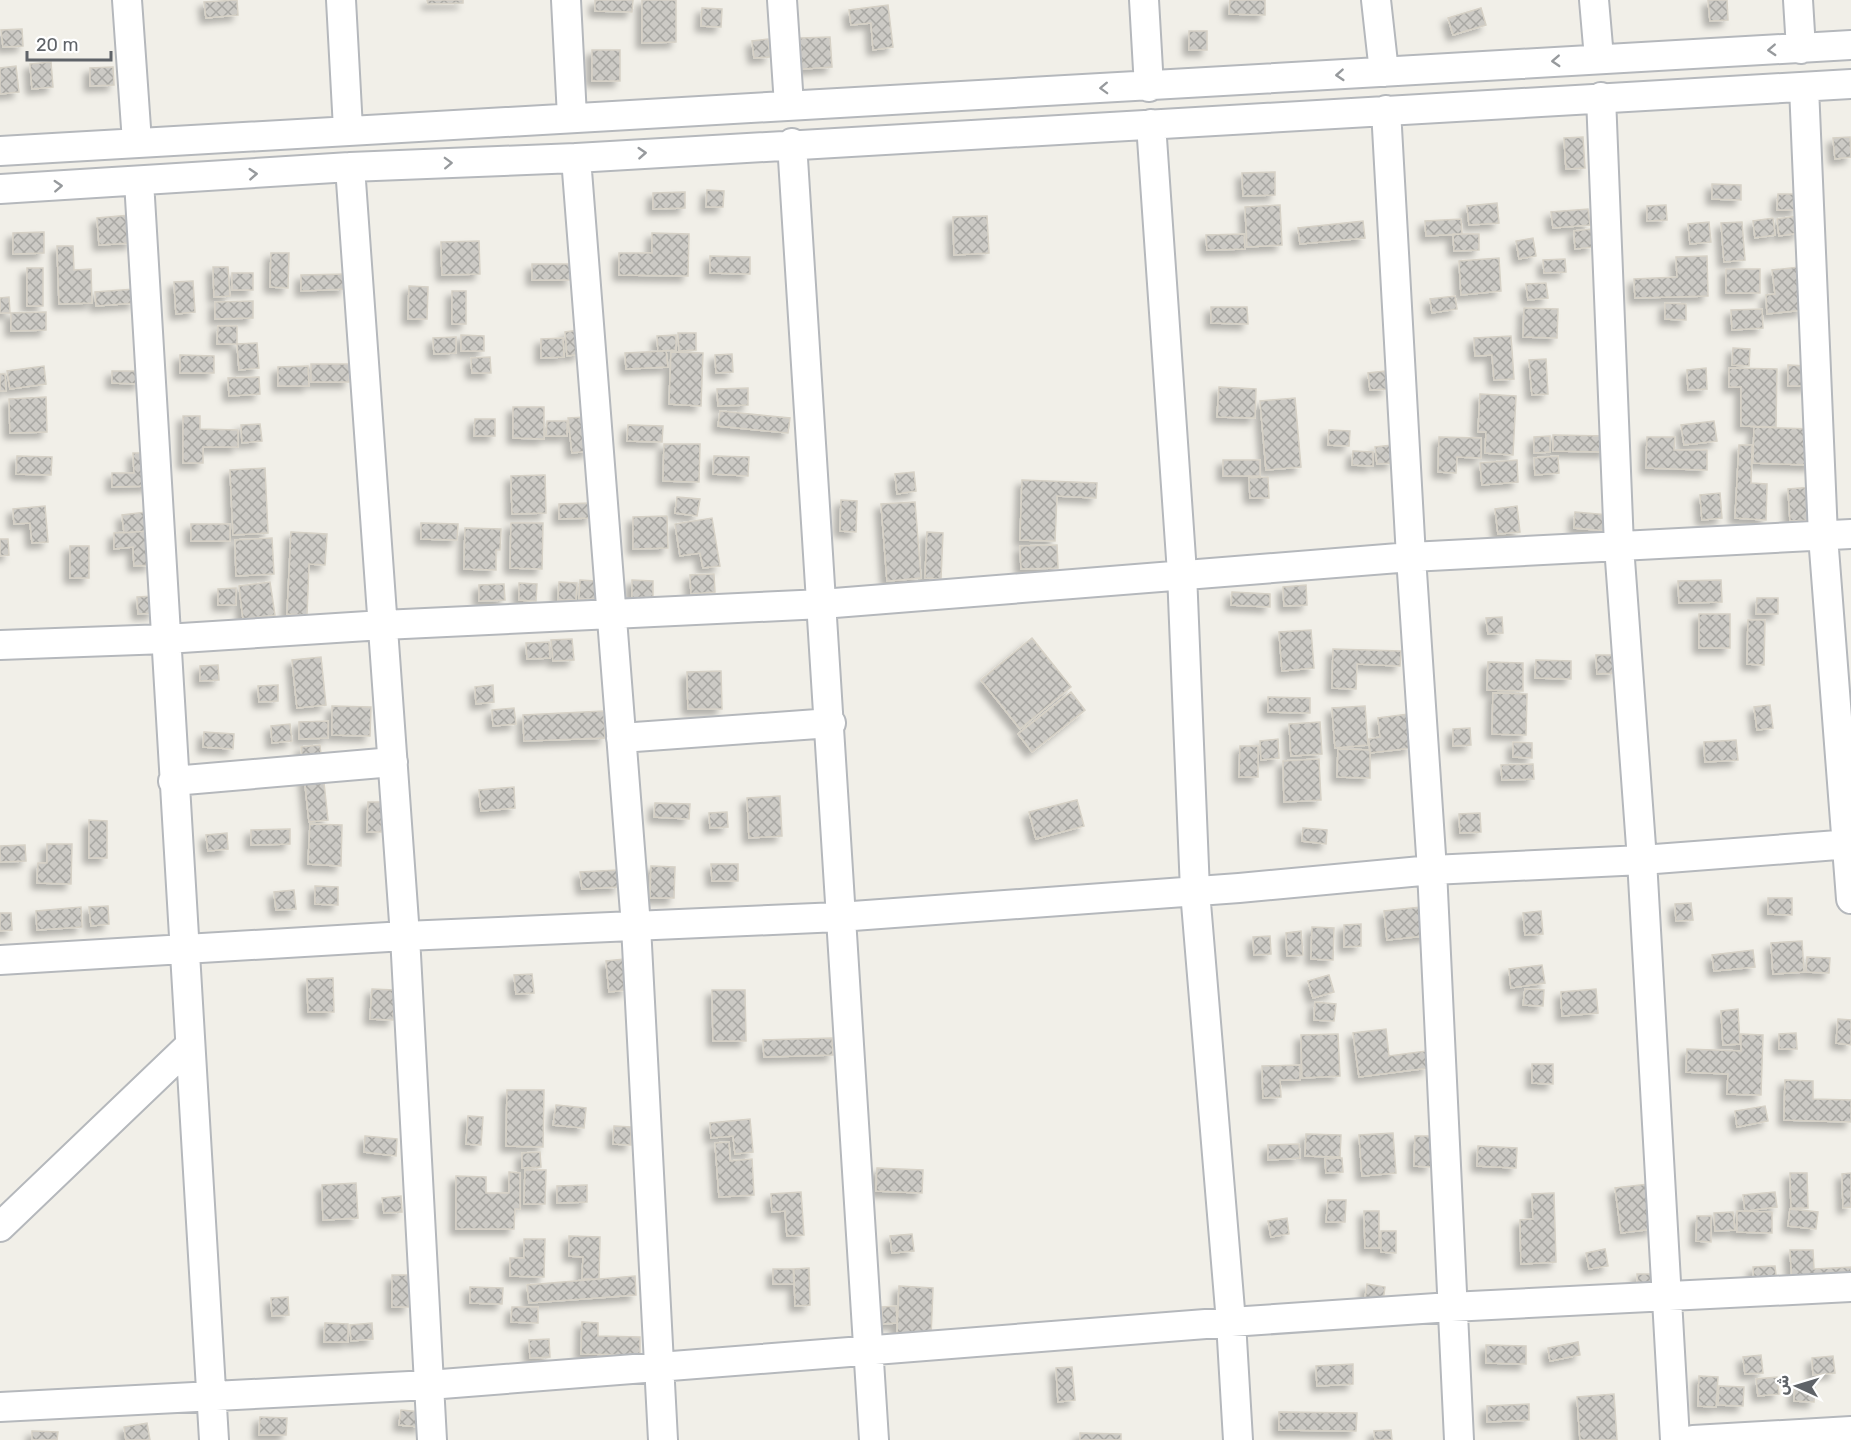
<svg xmlns="http://www.w3.org/2000/svg" width="1851" height="1440" viewBox="0 0 1851 1440" font-family="Rubik,Cairo,sans-serif">
<style>
.building{fill:url(#building-cross-hatch);stroke:#d6d1c6;stroke-width:1.5;filter:url(#shadow)}
.lines{fill:none;stroke-linecap:round;stroke-linejoin:round}
.minor-casing{stroke:#b5b8bc;stroke-width:32}
.minor{stroke:#fff;stroke-width:28}
.oneway{stroke:#979a9d}
</style>
<defs>
<pattern id="building-cross-hatch" width="8" height="8" patternUnits="userSpaceOnUse" patternTransform="scale(1.5)"><rect width="8" height="8" fill="#cccac5"/><path d="M0 0l8 8M0 8l8-8" fill="none" stroke="#a9a8a4"/></pattern>
<filter id="shadow"><feDropShadow dx="-5.5" dy="5.5" stdDeviation="3" flood-color="#0004"/></filter>
</defs>
<rect width="100%" height="100%" fill="#f1efe8"/>
<path class="building" d="M237,0L238,15L206,18L204,2Z
M427,0H463V3L428,4Z
M595,0H633L632,12L595,11Z
M642,0H676V42L642,43Z
M1230,0H1265V15L1229,14Z
M1708,0H1727L1728,20L1710,21Z
M888,5L893,47L873,50L871,23L851,25L849,10Z
M702,8L722,9L721,27L701,26Z
M1481,8L1486,25L1453,35L1448,18Z
M22,29L23,46L3,47L1,30Z
M1189,31H1207V50H1189Z
M830,37L832,67L802,69L800,38Z
M768,39L770,57L754,58L752,41Z
M592,50H620V81H592Z
M51,62L53,87L32,89L30,64Z
M16,66L19,92L0,94V68Z
M113,67L114,85L90,86V68Z
M1583,137L1585,168L1566,169L1564,138Z
M1850,137L1851,157L1835,159L1833,138Z
M1275,172V195L1243,196L1242,173Z
M1712,184L1741,185V200L1712,199Z
M707,190L724,191L723,207H706Z
M685,192V208L653,209V193Z
M1778,194H1798L1797,210H1777Z
M1497,203L1499,223L1469,225L1467,206Z
M1280,205L1282,245L1247,247L1245,207Z
M1666,205L1667,220L1647,221V206Z
M1588,209L1590,225L1553,228L1551,212Z
M130,215L132,243L99,245L97,218Z
M987,216L989,253L954,255L953,217Z
M1797,216L1799,233L1779,236L1777,219Z
M1773,218L1775,235L1755,238L1753,221Z
M1461,219L1462,234L1426,236L1425,221Z
M1363,221L1365,238L1300,244L1298,228Z
M1709,222L1711,242L1690,244L1688,224Z
M1742,222L1745,260L1724,262L1721,223Z
M1591,229L1593,247L1575,249L1574,231Z
M44,232V253L13,254V233Z
M652,233L689,234L688,276L619,275V253H652Z
M1244,234L1245,249L1207,250L1206,235Z
M1453,234H1479V250L1454,251Z
M1533,238L1536,256L1519,259L1516,241Z
M479,241L480,274L442,275L441,242Z
M57,246H73L74,270L91,269L92,303L59,304Z
M271,253H289L288,288L270,287Z
M710,256L750,257V274L710,273Z
M1707,256L1708,296L1635,298L1634,279L1677,277L1676,257Z
M1499,258L1501,291L1461,295L1459,261Z
M1565,259L1566,272L1544,273L1543,260Z
M532,264H571V280H532Z
M213,267H228L230,296L214,297Z
M1799,267L1803,310L1767,314L1766,295L1775,294L1772,270Z
M27,268H43V306H27Z
M1726,269H1760V293H1726Z
M232,273H253V290H232Z
M345,274V289L301,291V275Z
M193,281L195,312L176,314L174,282Z
M1546,283L1548,298L1528,300L1526,284Z
M409,286L428,287L427,319H408Z
M134,289L135,303L96,306L95,292Z
M452,291H466V324H452Z
M1455,296L1457,309L1432,313L1430,299Z
M9,297L10,313H0V298Z
M253,301V318L215,319V302Z
M1665,303L1686,304V320L1665,319Z
M1211,307H1247L1248,324L1211,323Z
M1524,308L1558,309L1557,338L1523,337Z
M1762,309L1763,328L1732,330L1731,310Z
M46,312V330L11,331V313Z
M218,326H237V344H217Z
M578,330L580,354L567,356L565,332Z
M678,333H696V350L679,351Z
M461,335L484,336V351H461Z
M676,335V350L658,351L657,336Z
M1511,336L1514,379L1494,380L1492,355L1475,356L1474,338Z
M456,337V353L434,354L433,338Z
M563,338L564,357L541,358V339Z
M257,343L259,368L239,370L237,344Z
M1733,348L1750,349L1749,366L1732,365Z
M666,351L668,367L626,369L625,353Z
M671,352L703,353L701,406L669,404Z
M732,354L733,372L716,373L715,355Z
M180,355L214,356V373H180Z
M490,357L491,373H472L471,358Z
M1546,359L1548,394L1532,395L1529,360Z
M311,364H350L349,382H311Z
M1788,365L1809,366V386H1788Z
M44,366L46,384L10,389L7,371Z
M308,366L309,386H278V367Z
M1706,368L1707,389L1688,390L1687,370Z
M1729,368L1777,369L1776,427L1741,426V387H1729Z
M112,371H141L140,384L112,383Z
M1385,371L1387,389L1370,390L1368,373Z
M0,374H5L6,391H0Z
M259,377L260,394L229,396L228,378Z
M1219,387L1256,389L1255,418L1217,417Z
M748,388V405L718,406L717,389Z
M1480,394L1516,396L1513,455L1485,453L1486,432H1478Z
M46,397L47,432L10,433L9,399Z
M1295,398L1301,467L1266,470L1260,401Z
M513,407H544V439L513,438Z
M720,411L790,418L788,433L718,426Z
M183,416H200V429L238,430V447H203V463H183Z
M586,417L590,451L572,453L568,418Z
M475,419H495V436H474Z
M547,421H567V436H546Z
M1714,421L1717,441L1684,445L1681,425Z
M260,424L262,441L242,443L241,425Z
M628,425L663,426L662,442L627,441Z
M1754,427L1814,429L1813,465L1753,463Z
M1329,430L1350,431L1349,446L1328,445Z
M1553,435L1607,436V452L1553,451Z
M1550,436V452L1534,453V437Z
M1439,437L1481,438V458L1457,457L1456,473L1438,472Z
M1647,437H1675L1674,450H1707V470L1646,468Z
M664,444H700L699,482L663,481Z
M1392,445L1393,463L1377,464L1375,447Z
M1739,445H1752L1751,483L1767,484L1766,520L1735,518Z
M1353,451L1373,452V466L1352,465Z
M133,453H149L150,486L112,487V473H134Z
M17,456L52,457L51,475L16,474Z
M714,456L749,457L748,476L713,474Z
M1558,456L1559,473L1535,475L1534,458Z
M1223,460H1260V476H1223Z
M1517,460L1518,482L1482,485L1480,463Z
M265,468L268,533L233,535L230,470Z
M914,472L916,491L897,494L895,474Z
M545,475L546,513L512,514L511,476Z
M1268,477L1269,498H1250L1249,478Z
M1022,480L1097,483L1096,498L1057,496L1055,541L1020,540Z
M1813,487L1815,520L1790,521L1788,489Z
M1720,493L1722,518L1702,520L1700,495Z
M677,497L700,499L697,516L675,513Z
M841,500L857,501L856,532L840,531Z
M915,502L921,578L887,581L881,504Z
M591,503V518L559,519V504Z
M45,506L48,542L32,543L30,523L14,524L13,509Z
M1517,506L1520,532L1498,534L1495,509Z
M146,512L148,531L124,533L122,515Z
M1575,512L1609,515L1608,531L1574,528Z
M667,516L668,548L633,549V517Z
M712,518L720,566L703,568L700,553L680,556L675,524Z
M421,523L458,524L457,540L421,539Z
M511,523H543L542,569L510,568Z
M191,524H230V541H191Z
M465,528L501,529L500,550H496V570L464,569Z
M150,531L151,565L134,566L133,547L114,549V533Z
M291,532L327,534L325,565L309,564L307,615L287,614Z
M927,532L943,533L941,579L925,578Z
M272,538L274,574L236,576L235,540Z
M0,539H8L9,555L0,556Z
M1057,545L1058,568L1021,569L1020,546Z
M70,546H89V578H70Z
M714,574L715,592L691,594L690,575Z
M580,580L596,581L595,599H579Z
M632,580L653,581V597L632,598Z
M1721,580L1722,602L1679,603L1678,581Z
M270,582L275,615L243,619L239,586Z
M559,582L577,583L576,600H558Z
M519,583L537,584L536,601L519,600Z
M504,584L505,600L479,601V585Z
M1306,585L1307,605L1284,606L1283,587Z
M236,588V605H218V589Z
M1232,592L1270,594V607L1231,605Z
M154,596V613L138,614L137,597Z
M1757,598H1778V614H1756Z
M1699,614H1730V648H1699Z
M1502,617L1503,633L1488,634L1486,618Z
M1748,620H1765L1764,665L1747,664Z
M1311,630L1314,668L1282,671L1279,632Z
M1032,638L1071,687L1020,729L981,680Z
M572,639L574,660L553,661L551,640Z
M549,642L550,658L527,659L526,643Z
M1333,649L1401,651L1400,666L1357,664L1356,689L1332,688Z
M1596,655H1615V673L1597,674Z
M321,657L326,705L297,708L292,660Z
M1536,660L1571,661V679L1535,678Z
M1488,662L1523,663V691L1487,690Z
M218,665L219,680L200,681V666Z
M721,671L722,709H688L687,672Z
M278,685V701L259,702L258,686Z
M493,685L494,702L476,704L475,687Z
M1071,692L1085,710L1032,752L1018,734Z
M1493,693L1527,694L1526,735L1492,734Z
M1268,697L1310,698V713L1268,712Z
M1770,705L1773,728L1757,730L1754,707Z
M332,706L371,707L370,736L332,735Z
M1365,706L1368,745L1335,748L1332,708Z
M514,708L516,724L493,726L492,710Z
M604,711L605,738L524,741L523,715Z
M1408,714L1411,748L1370,753L1369,739L1380,737L1378,718Z
M328,721V738L299,739V722Z
M1320,722L1322,754L1291,756L1289,724Z
M290,724L292,741L272,743L271,726Z
M1470,728L1471,745L1453,746V729Z
M204,732L234,734L233,749L203,747Z
M1278,739L1279,758L1261,760L1260,741Z
M1736,740L1738,760L1705,762L1704,742Z
M1513,742L1532,743V758L1513,757Z
M320,745L328,820L309,822L301,747Z
M1240,746H1258V777H1239Z
M1338,749L1370,750V778L1337,777Z
M1319,759L1321,800L1284,802L1283,761Z
M1533,764L1534,779L1502,780L1501,765Z
M514,787L515,808L481,811L479,790Z
M780,796L782,836L749,838L747,798Z
M1077,800L1084,826L1036,839L1029,812Z
M368,802H383L381,832H367Z
M655,803L690,804L689,819L654,817Z
M727,812L728,827L710,828L709,813Z
M1480,813L1481,832L1460,833L1459,814Z
M89,820L107,821V858H89Z
M310,824L342,825L341,866L308,864Z
M1303,828L1327,830L1326,844L1302,841Z
M290,829V844L251,845V830Z
M227,833L228,849L208,851L206,835Z
M47,844H72L71,884L37,883L38,863H47Z
M25,845L26,861L0,862V846Z
M711,864H738V881H712Z
M651,866L675,867L674,898H650Z
M618,870L619,887L582,889L580,872Z
M315,886L338,887V905L315,904Z
M294,890L296,909L276,910L274,892Z
M1768,898H1792V915L1768,914Z
M1691,903L1693,920L1676,921L1675,904Z
M108,906L109,924L91,926L89,907Z
M1430,906L1433,935L1387,940L1384,911Z
M81,907L82,927L37,930L36,911Z
M1541,911L1543,934L1525,935L1523,913Z
M0,913H11L12,930L0,931Z
M1361,924V946L1344,947V925Z
M1312,927L1334,928L1333,960L1311,959Z
M1301,931L1303,955L1287,956L1286,933Z
M1270,936L1271,954L1254,955L1253,937Z
M1802,941L1804,972L1773,974L1771,943Z
M1753,950L1755,967L1714,971L1712,955Z
M1807,957L1830,958L1829,973L1806,972Z
M624,959L627,990L609,992L606,961Z
M1542,965L1545,983L1511,988L1509,969Z
M532,974L534,993L516,994L514,975Z
M1329,975L1334,992L1313,998L1308,981Z
M333,978L334,1012H308L307,979Z
M372,989L395,990L393,1020L370,1019Z
M1525,989L1544,990L1543,1006L1523,1005Z
M1596,989L1598,1013L1562,1016L1561,992Z
M712,990H745L746,1041H713Z
M1315,1002L1336,1004L1334,1021L1314,1020Z
M1738,1009L1740,1044L1723,1045L1721,1011Z
M1838,1019L1851,1020V1045L1836,1043Z
M1386,1029L1389,1056L1426,1051L1428,1068L1359,1077L1353,1033Z
M1796,1033L1797,1049H1779V1034Z
M1338,1034L1340,1076L1302,1078L1301,1035Z
M1741,1034L1763,1035L1761,1095L1727,1094L1728,1074L1686,1072L1687,1049L1741,1051Z
M832,1038L833,1055L764,1057L763,1040Z
M1532,1064H1553V1084L1532,1083Z
M1300,1065V1080H1280L1281,1097L1263,1098L1262,1066Z
M1785,1080L1813,1081V1099L1851,1100V1122L1784,1120Z
M507,1090H544L543,1147L506,1146Z
M556,1105L586,1108L584,1128L553,1125Z
M1765,1106L1768,1121L1737,1127L1735,1111Z
M468,1116L483,1117L481,1145L466,1144Z
M750,1119L753,1152L735,1154L733,1136L711,1138L710,1123Z
M614,1126L631,1127V1145L613,1144Z
M1393,1133L1396,1173L1362,1176L1359,1135Z
M1306,1134L1341,1135L1340,1157L1305,1156Z
M365,1136L397,1139L396,1156L364,1152Z
M1415,1136H1432L1431,1167L1414,1166Z
M729,1142L730,1161L752,1159L754,1195L719,1197L715,1143Z
M1299,1144L1300,1158L1268,1160V1145Z
M1478,1146L1517,1148L1516,1168L1477,1166Z
M540,1152L541,1167L522,1168V1153Z
M1342,1158L1343,1172L1326,1173L1325,1159Z
M877,1168L923,1170L922,1193L876,1191Z
M525,1170H546L545,1204H524Z
M509,1172L520,1173V1209H515L514,1229H456V1176L486,1177V1193H509Z
M1790,1173H1807L1808,1208H1791Z
M1851,1173V1207L1843,1208L1842,1174Z
M356,1183L358,1218L323,1220L322,1185Z
M1648,1184L1653,1229L1621,1233L1615,1188Z
M587,1185V1202L557,1203V1186Z
M801,1192L804,1235L787,1236L785,1211L772,1212L771,1194Z
M1775,1192L1777,1207L1745,1211L1743,1195Z
M1554,1193L1556,1262L1521,1264L1520,1220L1533,1219L1532,1194Z
M401,1196L402,1212L384,1213L382,1198Z
M1328,1200H1346L1345,1222H1326Z
M1790,1209L1818,1212L1816,1229L1788,1226Z
M1364,1211H1379V1248H1365Z
M1737,1211L1772,1212V1233L1737,1232Z
M1733,1212L1735,1230L1715,1231L1714,1213Z
M1697,1216H1711V1242L1696,1241Z
M1287,1218L1289,1234L1271,1237L1268,1221Z
M1381,1231H1396V1253L1381,1252Z
M912,1234L914,1251L892,1253L890,1236Z
M569,1236L600,1237L599,1279H582L583,1257L569,1256Z
M524,1239H545L544,1277L510,1276V1258H524Z
M1605,1249L1608,1266L1589,1269L1586,1253Z
M1790,1250H1813L1814,1269L1851,1267V1281L1792,1283Z
M1775,1266L1777,1284L1754,1285L1753,1267Z
M809,1268L810,1305L795,1306L794,1269Z
M773,1269H793L794,1284H773Z
M1637,1274H1655L1654,1290H1638Z
M392,1275H409V1307H392Z
M635,1276L636,1295L529,1303L527,1285Z
M1367,1284L1385,1287L1382,1308L1364,1306Z
M899,1286L933,1288L931,1337L897,1335Z
M470,1287L503,1288L502,1304L470,1303Z
M288,1297L289,1315L272,1316L271,1298Z
M896,1306L897,1323L882,1324V1307Z
M512,1307H538V1323L511,1322Z
M582,1322L598,1323V1336L640,1337V1355L581,1354Z
M325,1323L348,1324V1342H324Z
M372,1323L373,1339L351,1341L350,1325Z
M549,1339L550,1357L530,1358L529,1340Z
M1578,1342L1580,1355L1550,1361L1548,1348Z
M1486,1345L1526,1346V1364L1486,1363Z
M1761,1355L1763,1373L1745,1374L1743,1357Z
M1833,1356L1835,1373L1813,1375L1812,1358Z
M1353,1364V1384L1317,1386L1316,1366Z
M1072,1367L1075,1400L1058,1402L1056,1368Z
M1699,1376L1718,1377L1716,1407L1698,1406Z
M1777,1377L1779,1394L1758,1396L1756,1379Z
M1795,1384H1815L1814,1402L1794,1401Z
M1719,1386L1744,1387L1743,1406L1718,1405Z
M1614,1394L1617,1440H1580L1577,1397Z
M1529,1404V1420L1487,1422V1406Z
M401,1410L422,1412L421,1427L399,1425Z
M1279,1412L1357,1413L1356,1431L1279,1430Z
M260,1417L287,1418L286,1435H259Z
M147,1423L150,1440H126L124,1427Z
M1391,1430L1392,1440H1375L1374,1431Z
M32,1431L58,1432L57,1440H32Z
M1080,1433L1121,1434V1440H1080Z"/>
<g class="lines">
<defs>
<path id="minor" d="M127,0L137,142
M341,0L348,129
M566,0L572,117
M782,0L789,105
M1144,0L1149,87
M1376,0L1384,72
M1594,0L1599,58
M1798,0L1801,49
M1804,87L1823,536L1851,899
M1601,97L1619,546L1642,860L1675,1440
M1386,110L1411,557L1432,870L1459,1440
M1151,124L1182,573L1195,891L1231,1322L1238,1440
M792,143L874,1440
M0,151L1851,45
M576,158L636,926L663,1440
M350,167L405,936L432,1440
M139,181L214,1440
M0,189L350,167L576,158L1851,84
M0,645L166,639L383,625L822,604L1411,557L1851,534
M621,738L831,723
M173,781L393,762
M0,960L405,936L839,917L1239,888L1432,870L1642,860L1851,844
M0,1227L189,1046
M0,1407L429,1385L1231,1322L1451,1307L1851,1287
M1693,1440L1851,1431"/>
</defs>
<use href="#minor" class="minor-casing"/>
<use href="#minor" class="minor"/>
</g>
<defs><path id="oneway-chevron" d="M-2-3.5L2.5 0L-2 3.5" fill="none" stroke-width="1.6" stroke-linecap="round" stroke-linejoin="round" transform="scale(1.5)"/></defs>
<g class="oneway">
<use href="#oneway-chevron" transform="translate(1772 50) rotate(177)"/>
<use href="#oneway-chevron" transform="translate(1556 61) rotate(177)"/>
<use href="#oneway-chevron" transform="translate(1340 75) rotate(176)"/>
<use href="#oneway-chevron" transform="translate(1104 88) rotate(178)"/>
<use href="#oneway-chevron" transform="translate(642 153) rotate(-4)"/>
<use href="#oneway-chevron" transform="translate(448 163) rotate(-2)"/>
<use href="#oneway-chevron" transform="translate(253 174) rotate(-4)"/>
<use href="#oneway-chevron" transform="translate(58 186) rotate(-3)"/>
</g>
<g transform="translate(1797 1386) rotate(274)" stroke="#ffffff" stroke-width="4.5" paint-order="stroke">
<path d="M0-4.5L10 22L0 15L-10 22Z" fill="#5f6368"/>
<text y="-9" font-size="16" font-weight="bold" text-anchor="middle" fill="#5f6368">ش</text>
</g>
<path d="M27 51v9h84v-9" fill="none" stroke="#5f6368" stroke-width="3"/>
<text x="36" y="51" font-size="18" fill="#5f6368" stroke="#ffffff" stroke-width="4.5" paint-order="stroke">20 m</text>
</svg>
